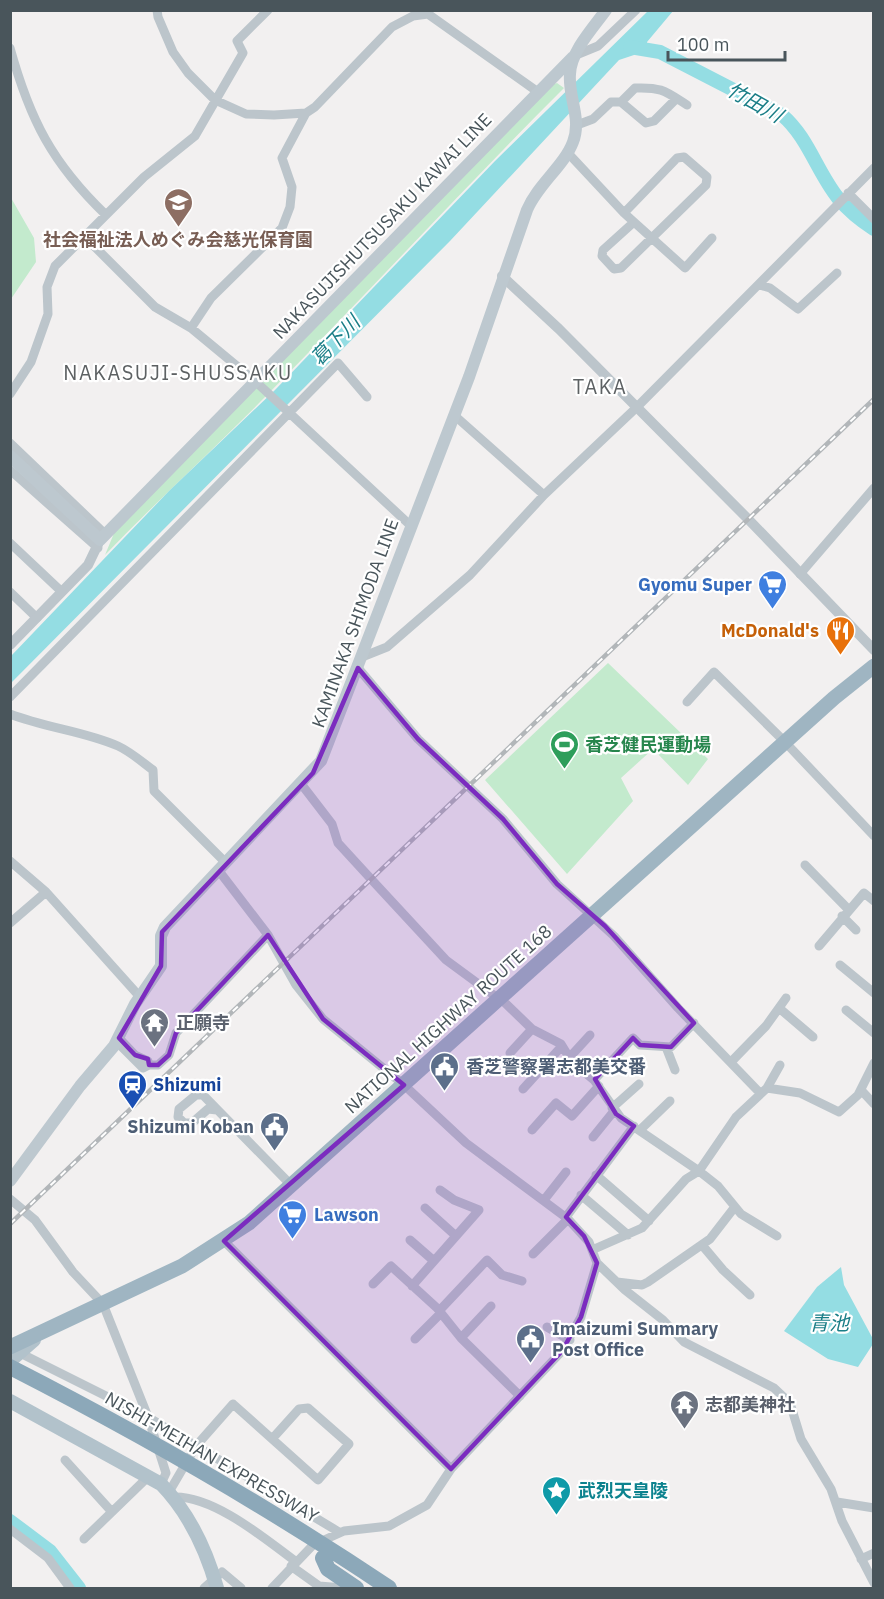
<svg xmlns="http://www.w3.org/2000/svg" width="884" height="1599" viewBox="0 0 884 1599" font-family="'IBM Plex Sans','Noto Sans JP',sans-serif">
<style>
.green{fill:#c3eacd}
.water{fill:#94dde3}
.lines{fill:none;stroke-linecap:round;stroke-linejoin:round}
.river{stroke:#94dde3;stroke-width:14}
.minor{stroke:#bcc5cb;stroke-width:9}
.tertiary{stroke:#bcc5cb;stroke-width:10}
.secondary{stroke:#bdc8cf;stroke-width:12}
.primary{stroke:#b2c2cb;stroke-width:14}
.trunk{stroke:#9fb5c2;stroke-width:15}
.motorway{stroke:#8ca8b9;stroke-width:16}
.rail-casing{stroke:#b2b6b9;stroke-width:4.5}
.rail{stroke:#fff;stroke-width:2;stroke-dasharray:7;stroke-linecap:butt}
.marked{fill:#7b2cbf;fill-opacity:0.2;stroke:#7b2cbf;stroke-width:4.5;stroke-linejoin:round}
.labels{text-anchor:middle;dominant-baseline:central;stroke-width:4.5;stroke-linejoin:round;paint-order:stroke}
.street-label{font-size:18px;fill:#49555b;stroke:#fff}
.education-label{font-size:18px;font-weight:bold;fill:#785e54;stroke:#fff}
.shop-label{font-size:18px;font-weight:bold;fill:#366cbe;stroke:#fff;text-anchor:end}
.food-label{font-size:18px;font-weight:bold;fill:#c56008;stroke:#fff;text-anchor:end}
.leisure-label{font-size:18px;font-weight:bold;fill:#27864d;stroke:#fff;text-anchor:start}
.worship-label{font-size:18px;font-weight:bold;fill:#5b616d;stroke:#fff;text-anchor:start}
.service-label{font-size:18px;font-weight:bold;fill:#4e5e75;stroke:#fff;text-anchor:start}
.transit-label{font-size:18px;font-weight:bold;fill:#164399;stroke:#fff;text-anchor:start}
.culture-label{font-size:18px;font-weight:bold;fill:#0d838f;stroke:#fff;text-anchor:start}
.water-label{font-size:20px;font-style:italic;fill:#1a7e87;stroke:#fff}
.neighbourhood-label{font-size:20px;letter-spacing:1.5px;fill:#5d6163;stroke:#fff}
</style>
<rect width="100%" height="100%" fill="#f2f0f0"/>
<path class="green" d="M557,83L564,88C463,189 367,294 267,395C214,449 158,500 105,555L117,526L549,86Z
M10,196L34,238L36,262L11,299Z
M608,663L708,759L688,785L653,749L621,778L633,801L567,874L485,780Z"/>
<path class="water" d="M648,11H673L647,42V53L637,54L619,60L450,241L11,683V656L169,491L275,390L495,161Z
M841,1267L844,1285L873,1339V1344L858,1367L828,1359L784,1331L817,1287Z"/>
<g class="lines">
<path class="river" d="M630,47L660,52L782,115C808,137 817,172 838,198C848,210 860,220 874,229
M10,1521L50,1551L79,1588"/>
<path class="minor" d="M157,10L158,17L173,52L188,73L215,100L246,114L274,115L306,113L315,107L392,27L413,16L428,14L538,92
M10,48C30,120 52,163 106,215
M576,55L598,46L636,10
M676,99L654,121L646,123L621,102L635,88C662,87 665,91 687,105
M577,125L593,119L611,102H621
M567,152L624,213L685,268L712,238
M848,193L874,219
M624,213L677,158L684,157L707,177L706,185L621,268L614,269L602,256L603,250L634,222
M84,236L155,307L191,328L255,381L410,525
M760,285L770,288L798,309L837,273
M191,328L211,298L282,228L290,207L292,187L282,158L306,113
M10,394L31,362L48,314L47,287L55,266L144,177L195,136L243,53L237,41L268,10
M454,415L544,495
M10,443L104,533
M10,470L98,548
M10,543L62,592
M800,574L874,488
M10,592L37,618
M362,657L387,647L470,575L544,495L636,408L874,168
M358,668L418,739L503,819L557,884L614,936L678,1008L760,1093
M10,697L338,363L367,397
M687,702L714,672L785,742L874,836
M10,714C46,728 84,731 118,746C131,752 142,762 153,770L154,791L226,863
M302,785L332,824L338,843L371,879L446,960L499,999
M10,861L46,892L140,997
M805,865L848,909
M219,871L268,935L296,985L323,1019L404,1085L466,1143L568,1219L589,1242L597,1263L625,1290L663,1320L684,1342L774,1388L790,1403L801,1439L831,1489L842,1521L874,1583
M842,916L856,930
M10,923L46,892
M819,946L864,893L874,901
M840,965L874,993
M500,998L532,1029L561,1044L572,1062L594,1080L621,1118L699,1171L718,1186L741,1214L777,1236
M779,1008L813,1037
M846,1010L874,1033
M117,1042L143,1068L149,1065L148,1061L135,1055L119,1038
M666,1047L675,1070
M510,1053L532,1029
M569,1058L590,1035
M731,1062L766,1026L786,998
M149,1065H158L169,1055L176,1033L268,935
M594,1080L633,1038L640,1045L671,1047L694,1023
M767,1088L780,1065
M523,1089L562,1046
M861,1090L874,1104
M612,1108L639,1084
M217,1110L208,1109L192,1123H184L178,1117L179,1109L196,1095H203L292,1186
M532,1130L556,1103L572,1116L599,1086
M640,1130L670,1101
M593,1137L614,1111
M596,1175L649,1221
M581,1195L628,1235
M10,1199L35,1220L73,1272L103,1304L148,1417L166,1473L161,1484
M544,1200L566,1172
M425,1208L456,1236
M566,1217L634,1126
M410,1240L434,1261
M224,1241L451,1469
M702,1245L723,1270L750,1295
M592,1250L642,1228L686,1179L699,1171L736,1117L767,1088L800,1093L839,1112L858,1095L874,1063
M533,1254L568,1219
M617,1282L642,1285L648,1282L710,1239L734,1208
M373,1284L391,1266L437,1308L461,1338L520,1396
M412,1286L479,1210L454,1200L440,1190
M439,1311L487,1260L502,1275L522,1281
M547,1327L570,1340
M461,1338L491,1306
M415,1339L441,1313
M18,1352L148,1417L339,1532
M65,1460L112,1512
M169,1492L196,1446L233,1404L318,1480L349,1444L308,1408L299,1409L272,1439
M174,1497C214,1496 264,1538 295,1561
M837,1502L874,1508
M10,1529L48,1558L70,1588
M84,1539L149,1476
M861,1559L874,1553
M291,1566L319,1586L343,1588
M204,1588L222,1572L241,1588
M272,1588L313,1545L344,1531L389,1526L427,1505L451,1469L562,1351L581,1317L597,1263"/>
<path class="tertiary" d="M502,276L559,329L748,519L874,650
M10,645L88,565L100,540"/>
<path class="secondary" d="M10,456L100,540L573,57
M10,1181L80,1086L114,1046L135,1004L161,966V936L165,927L321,761L469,377L527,210C538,184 564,166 573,142C582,118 568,98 570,74C571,51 593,28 606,10"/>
<path class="primary" d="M10,1361L34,1340
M10,1401L161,1484C190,1514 206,1549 217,1588"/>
<path class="trunk" d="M10,1347L182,1266L249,1223L834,698L874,666"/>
<path class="motorway" d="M10,1367C141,1434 267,1506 389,1588
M323,1558L328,1569L356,1588"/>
<defs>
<path id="rail" d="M10,1224L874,399"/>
</defs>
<use href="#rail" class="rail-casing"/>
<use href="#rail" class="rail"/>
</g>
<path class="marked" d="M358,668L418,739L503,819L557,884L605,926L694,1023L671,1047L640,1045L633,1038L595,1079L616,1114L634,1126L566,1217L584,1236L597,1263L581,1317L562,1351L451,1469L224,1241L404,1085L323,1019L268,935L176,1033L169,1055L158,1065H149L148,1059L135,1055L119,1038L161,966L162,932L313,773Z"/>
<defs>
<symbol id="school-pin" viewBox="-11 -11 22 30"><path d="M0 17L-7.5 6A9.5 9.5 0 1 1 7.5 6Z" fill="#8d6e63" stroke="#fff"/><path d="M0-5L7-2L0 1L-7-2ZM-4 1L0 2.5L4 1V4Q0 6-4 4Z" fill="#fff"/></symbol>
<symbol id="supermarket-pin" viewBox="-11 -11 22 30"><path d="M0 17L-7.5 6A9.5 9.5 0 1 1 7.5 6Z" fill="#3f7fe0" stroke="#fff"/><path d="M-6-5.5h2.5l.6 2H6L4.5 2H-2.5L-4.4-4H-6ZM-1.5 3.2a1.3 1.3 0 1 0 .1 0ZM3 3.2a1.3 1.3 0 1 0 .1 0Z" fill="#fff"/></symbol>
<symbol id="restaurant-pin" viewBox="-11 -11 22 30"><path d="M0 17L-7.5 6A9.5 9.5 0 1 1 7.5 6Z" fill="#e8710a" stroke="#fff"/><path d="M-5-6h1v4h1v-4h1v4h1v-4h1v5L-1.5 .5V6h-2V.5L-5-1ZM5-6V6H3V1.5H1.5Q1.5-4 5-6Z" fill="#fff"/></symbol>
<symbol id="stadium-pin" viewBox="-11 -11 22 30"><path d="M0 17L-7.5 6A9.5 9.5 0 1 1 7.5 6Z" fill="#2e9e5b" stroke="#fff"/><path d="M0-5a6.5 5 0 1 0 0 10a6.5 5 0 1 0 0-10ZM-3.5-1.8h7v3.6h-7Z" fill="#fff"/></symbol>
<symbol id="temple-pin" viewBox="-11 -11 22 30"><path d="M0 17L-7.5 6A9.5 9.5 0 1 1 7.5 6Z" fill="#6b7280" stroke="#fff"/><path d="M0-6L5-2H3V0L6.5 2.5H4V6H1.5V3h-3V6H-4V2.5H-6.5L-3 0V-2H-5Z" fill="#fff"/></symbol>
<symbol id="civic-pin" viewBox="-11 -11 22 30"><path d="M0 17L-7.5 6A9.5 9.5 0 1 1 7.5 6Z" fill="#5c6f8a" stroke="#fff"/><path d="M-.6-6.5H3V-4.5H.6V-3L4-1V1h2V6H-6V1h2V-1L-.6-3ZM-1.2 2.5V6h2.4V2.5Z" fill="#fff"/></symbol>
<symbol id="station-pin" viewBox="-11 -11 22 30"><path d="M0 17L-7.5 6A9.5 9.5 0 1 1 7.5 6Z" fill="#1a4fb4" stroke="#fff"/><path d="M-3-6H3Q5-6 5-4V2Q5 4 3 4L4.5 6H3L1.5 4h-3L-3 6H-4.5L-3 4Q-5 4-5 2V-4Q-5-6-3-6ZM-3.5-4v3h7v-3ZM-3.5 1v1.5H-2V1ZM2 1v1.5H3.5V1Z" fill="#fff"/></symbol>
<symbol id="sight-pin" viewBox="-11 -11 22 30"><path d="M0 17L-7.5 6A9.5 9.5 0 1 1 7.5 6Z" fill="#0f9aa8" stroke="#fff"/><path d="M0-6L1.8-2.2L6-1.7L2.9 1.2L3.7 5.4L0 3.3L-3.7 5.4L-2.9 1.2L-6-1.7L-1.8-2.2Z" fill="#fff"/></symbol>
</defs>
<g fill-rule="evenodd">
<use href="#school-pin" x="162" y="186" width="33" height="45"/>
<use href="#supermarket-pin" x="756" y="568" width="33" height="45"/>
<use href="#restaurant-pin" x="824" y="614" width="33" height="45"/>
<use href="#stadium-pin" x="548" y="728" width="33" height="45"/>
<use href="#temple-pin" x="138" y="1006" width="33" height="45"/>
<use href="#civic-pin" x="428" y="1050" width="33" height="45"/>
<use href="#station-pin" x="116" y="1068" width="33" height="45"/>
<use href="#civic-pin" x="258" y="1110" width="33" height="45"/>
<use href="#supermarket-pin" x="276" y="1198" width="33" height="45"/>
<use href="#civic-pin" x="514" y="1322" width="33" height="45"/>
<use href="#temple-pin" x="668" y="1388" width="33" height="45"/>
<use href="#sight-pin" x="540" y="1474" width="33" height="45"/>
</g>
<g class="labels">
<g class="street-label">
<text transform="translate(382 226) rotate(-46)">NAKASUJISHUTSUSAKU KAWAI LINE</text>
<text transform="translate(355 623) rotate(-70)">KAMINAKA SHIMODA LINE</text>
<text transform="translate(448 1019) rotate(-42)">NATIONAL HIGHWAY ROUTE 168</text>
<text transform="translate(212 1457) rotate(30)">NISHI-MEIHAN EXPRESSWAY</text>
</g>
<g class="education-label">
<text x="178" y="239">社会福祉法人めぐみ会慈光保育園</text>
</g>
<g class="shop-label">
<text x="752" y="584">Gyomu Super</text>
<text x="314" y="1214" text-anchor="start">Lawson</text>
</g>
<g class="food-label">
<text x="819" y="630">McDonald's</text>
</g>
<g class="leisure-label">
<text x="585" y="744">香芝健民運動場</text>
</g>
<g class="worship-label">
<text x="176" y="1022">正願寺</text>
<text x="705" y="1404">志都美神社</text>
</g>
<g class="service-label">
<text x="466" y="1066">香芝警察署志都美交番</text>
<text x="254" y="1126" text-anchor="end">Shizumi Koban</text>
<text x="552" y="1328">Imaizumi Summary<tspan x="552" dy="21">Post Office</tspan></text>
</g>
<g class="transit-label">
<text x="153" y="1084">Shizumi</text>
</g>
<g class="culture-label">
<text x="578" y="1490">武烈天皇陵</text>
</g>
<g class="water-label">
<text transform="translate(755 102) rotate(29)">竹田川</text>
<text transform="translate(335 340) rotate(-46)">葛下川</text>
<text x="829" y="1322">青池</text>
</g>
<g class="neighbourhood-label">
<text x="178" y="372">NAKASUJI-SHUSSAKU</text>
<text x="600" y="386">TAKA</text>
</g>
</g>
<rect width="884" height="1599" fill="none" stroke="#49555b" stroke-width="24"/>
<path d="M668 51v9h117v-9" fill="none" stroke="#49555b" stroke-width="3"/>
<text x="677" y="51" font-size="18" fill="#49555b" stroke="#ffffff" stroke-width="4.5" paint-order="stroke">100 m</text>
</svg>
